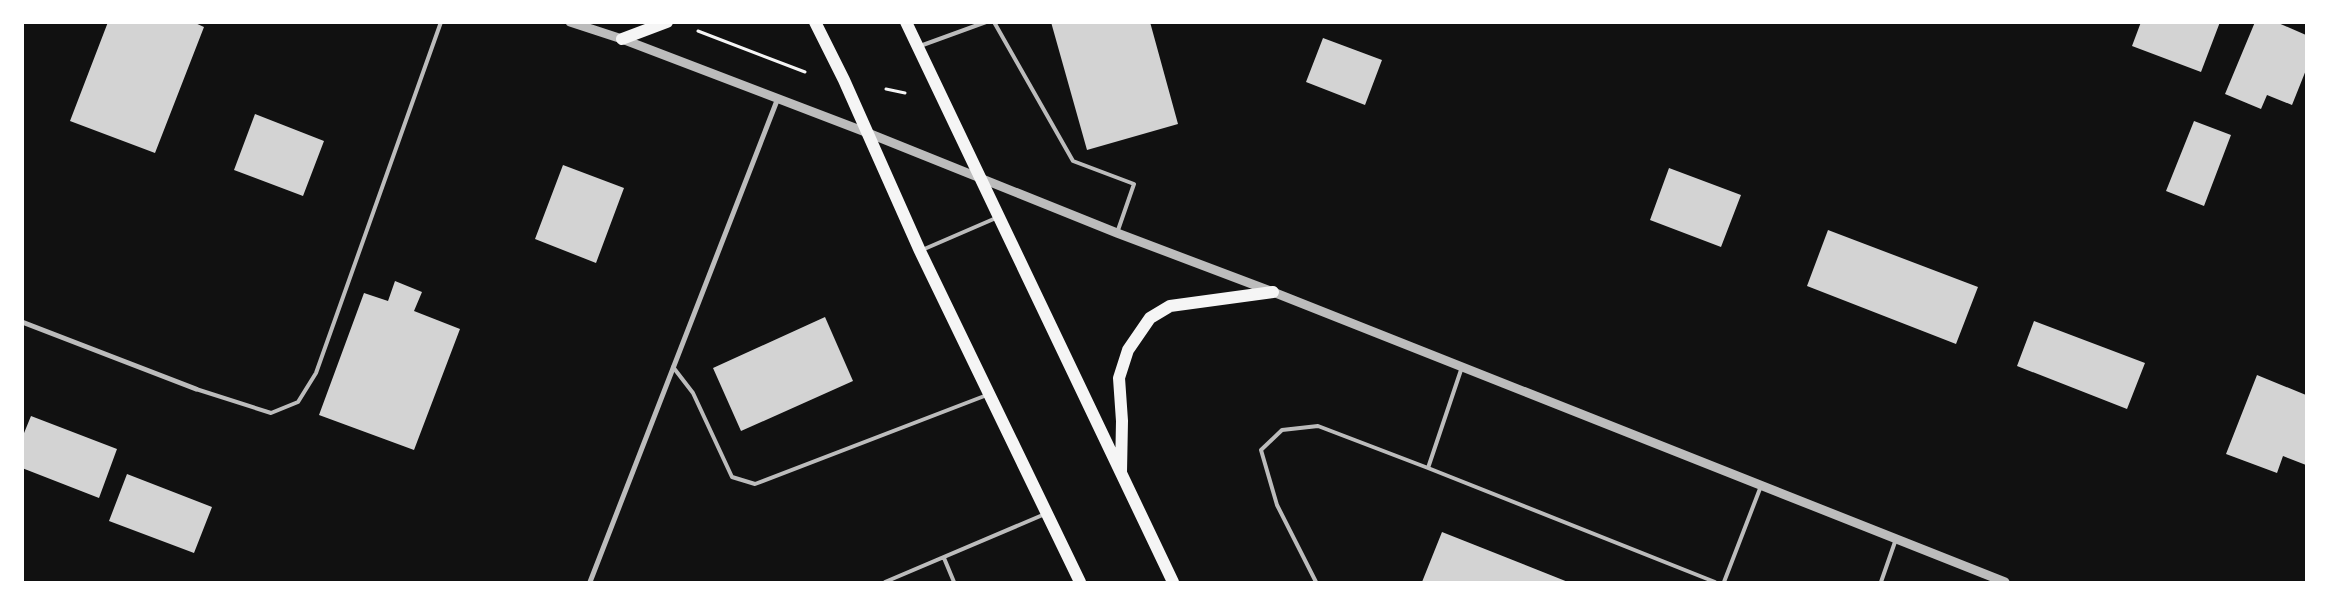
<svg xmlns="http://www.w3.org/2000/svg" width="2329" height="605" viewBox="0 0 2329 605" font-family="Rubik,sans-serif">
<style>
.building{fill:#d3d3d3}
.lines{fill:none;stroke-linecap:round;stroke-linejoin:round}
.path{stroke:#f5f5f5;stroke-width:3}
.service{stroke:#bcbcbc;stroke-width:4}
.minor{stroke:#bcbcbc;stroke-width:5}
.tertiary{stroke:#bcbcbc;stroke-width:9}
.primary{stroke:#f5f5f5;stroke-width:12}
</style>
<rect width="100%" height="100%" fill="#111"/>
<path class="building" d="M108,22H193L204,27L155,153L70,121Z
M1051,22H1150L1178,124L1087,150Z
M2141,22H2220L2201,72L2132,46Z
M2255,22H2276L2306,35V70L2292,105L2267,95L2261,109L2225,94Z
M1323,38L1382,60L1365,105L1306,82Z
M255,114L324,141L303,196L234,170Z
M2194,121L2231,135L2204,206L2166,191Z
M563,165L624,188L596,263L535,239Z
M1669,168L1741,195L1721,247L1650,220Z
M1828,230L1978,287L1956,344L1807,286Z
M395,281L422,292L414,311L460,329L414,450L319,415L364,293L388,301Z
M825,317L853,381L741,431L713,368Z
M2034,321L2145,363L2127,409L2017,366Z
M2257,375L2306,395V465L2283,456L2277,473L2226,454Z
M31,416L117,449L99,498L22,468V438Z
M127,474L212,507L194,553L109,521Z
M1442,532L1568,582H1422Z"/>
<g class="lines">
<path class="path" d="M698,31L805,72
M886,89L905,93"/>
<path class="service" d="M994,22L1073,161L1134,184L1117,233
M920,46L986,22
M922,250L996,218
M673,367L693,393L732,477L755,484L987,395
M1462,367L1428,468L1715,582
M196,389L271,413L298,402L316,373L441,22
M944,558L954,582
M885,582L1045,514
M1316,582L1277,505L1261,450L1282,430L1318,426L1428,468
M1724,582L1761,486
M1881,582L1896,539"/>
<path class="minor" d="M22,322L196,389
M590,582L778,98"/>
<path class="tertiary" d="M570,22L622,39L868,133L1117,233L1273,292L2005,582"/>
<path class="primary" d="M815,22L844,80L920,251L1080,582
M906,22L1173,582
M622,39L667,22
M1121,472L1122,421L1119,378L1128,350L1150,318L1170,306L1273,292"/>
</g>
<rect width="2329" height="605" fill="none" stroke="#ffffff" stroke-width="48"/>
</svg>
